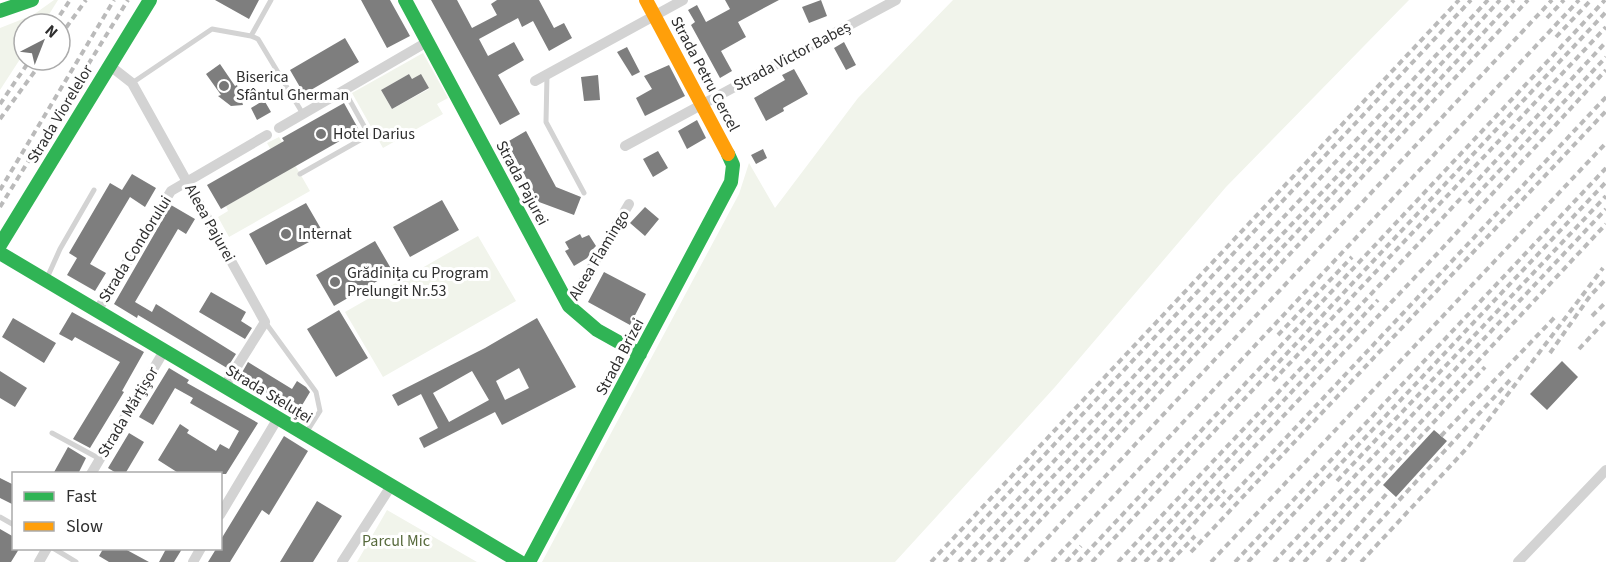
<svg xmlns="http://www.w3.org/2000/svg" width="1606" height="562" viewBox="0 0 1606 562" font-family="'Source Sans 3',sans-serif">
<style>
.green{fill:#f1f4eb;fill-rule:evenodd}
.building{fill:#7e7e7e;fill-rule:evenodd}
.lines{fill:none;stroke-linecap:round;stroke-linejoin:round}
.lane{stroke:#d3d3d3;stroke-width:5}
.street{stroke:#d3d3d3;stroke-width:10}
.fast{stroke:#30b455;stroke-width:14}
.slow{stroke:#ff9f0a;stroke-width:14}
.rail{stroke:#bababa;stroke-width:4;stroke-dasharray:6 4.5;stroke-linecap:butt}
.poi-dot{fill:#777;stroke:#fff;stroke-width:2}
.labels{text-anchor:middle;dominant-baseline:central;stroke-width:6;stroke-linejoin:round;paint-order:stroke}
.street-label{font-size:16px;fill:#2e2e2e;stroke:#fff}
.poi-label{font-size:16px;fill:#2e2e2e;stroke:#fff;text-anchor:start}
.park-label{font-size:16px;fill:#56693b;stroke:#fff}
</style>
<rect width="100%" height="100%" fill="#fff"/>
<path class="green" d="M54,0H58L43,24H24V53L0,90V28L33,15Z
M953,0H1409L1226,187L1055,387L895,562H542L739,194L749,163L775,208L858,98Z
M423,53L448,98L437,104L443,114L383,148L352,93ZM409,74L412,79L421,75L429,89L392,109L381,90Z
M279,137L310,191L229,237L218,217L228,211L226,206L284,173L267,143Z
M478,236L516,301L383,377L345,312Z
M387,510L477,562H357Z"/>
<path class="building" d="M215,0H259L249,19Z
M361,0H390L410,36L387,48Z
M431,0H457L472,28L497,15L491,4L497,0H539L554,28L564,23L572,38L549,51L533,21L522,27L518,18L479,39L488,56L514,42L524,60L498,75L520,114L500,125Z
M725,0H779L738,22L746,37L721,51L732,71L720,78L691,25L695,22L688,10L697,5L706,22L730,9Z
M821,0L827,16L809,23L802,7Z
M345,38L359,62L304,94L290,70Z
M844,42L856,65L846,70L834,48Z
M627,47L640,72L632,76L617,52Z
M220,64L235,86L237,85L243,105L231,106L218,96L221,95L206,74Z
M669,65L685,96L645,116L636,98L652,89L644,76Z
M794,69L808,94L783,108L784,111L766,121L754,98L785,80L782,75Z
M409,74L412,79L421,74L429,88L392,109L381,90Z
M598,75L600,100L584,101L581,77Z
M264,100L271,112L257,120L251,108Z
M344,103L359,130L221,209L207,185L284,141L282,138Z
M697,120L706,138L687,149L678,131Z
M526,131L556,187L581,197L574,215L539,202L507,142Z
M763,149L767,158L756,164L751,155Z
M658,151L668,168L653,177L643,159Z
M132,174L156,188L145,207L130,197L90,264L106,273L95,291L67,275L77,258L69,253L110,183L122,190Z
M442,200L459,230L410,257L393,227Z
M306,203L324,234L266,265L249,234Z
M171,205L195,219L186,234L178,229L135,302L152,312L156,304L236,354L227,368L138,315L137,318L114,304Z
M645,207L659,219L645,236L630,223Z
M580,234L582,238L589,235L596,246L591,251L589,257L574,266L565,251L569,249L565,242Z
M375,241L393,272L334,306L316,275Z
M604,272L646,294L630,325L588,302Z
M211,292L246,312L241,321L252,328L245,339L199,312Z
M339,310L368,358L336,377L307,329Z
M72,312L144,352L122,391L124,392L90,448L73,439L120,362L75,337L72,341L59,334Z
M13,318L56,343L44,363L2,337Z
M537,318L576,387L502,425L495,412L424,448L419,438L438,428L421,394L398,406L392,395L485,348ZM519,368L529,388L505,400L496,381ZM472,371L489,400L449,422L433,393Z
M1562,361L1578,377L1547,410L1530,394Z
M248,362L292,389L297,381L306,387L310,392L298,412L240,376Z
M169,368L189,380L187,383L258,423L226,474H180L158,460L180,424L189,430L187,433L216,451L220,444L229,449L239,431L190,403L193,398L175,388L153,425L139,417Z
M0,371L27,388L15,407L0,398Z
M1434,430L1447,441L1396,497L1383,485Z
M129,433L144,442L125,474H118L108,468Z
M284,436L308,451L269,515L262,510L230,562H208L216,549H220V541Z
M68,447L86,458L78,474H53Z
M0,478L14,485V505L0,498Z
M317,501L342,516L313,562H280Z
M0,529L14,537V549H19L11,562H0Z
M103,549H125L149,562H109L99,556Z
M166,549H182L174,562H159Z"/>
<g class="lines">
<path class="lane" d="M251,36L258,39L303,114
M547,75L546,122L584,193
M132,83L212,29L251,36L271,0
M300,174L369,135L344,90
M47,278L60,249L94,190
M265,322L316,392L320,411L306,433
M52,433L100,459
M0,517L14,525
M53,548L76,562"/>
<path class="street" d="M109,65L132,83L265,322L224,387
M535,81L683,0
M279,128L427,42
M625,146L896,0
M569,306L629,204
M97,311L171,191L267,135
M91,474L164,351
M220,515L278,418
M39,562L47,548
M193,562L201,548
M342,562L391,486
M1518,562L1606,470"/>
<path class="fast" d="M405,0L569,306L597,330L640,354
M0,11L32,0
M0,245L150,0
M0,253L520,562
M529,562L731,182L733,165L728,154"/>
<path class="slow" d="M646,0L728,154"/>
<path class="rail" d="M1547,18L1564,0
M54,24L70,0
M60,36L86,0
M1556,37L1591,0
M0,104L30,60
M0,119L43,60
M0,190L114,0
M1469,203L1606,57
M0,207L128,0
M1592,316L1606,302
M1278,335L1352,257
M1579,349L1606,320
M1550,353L1590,296L1606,279
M1273,381L1606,27
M1441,436L1555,317
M1337,481L1606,196
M1221,507L1606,97
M1191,552L1606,111
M931,562L1459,0
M944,562L1471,0
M959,562L1488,0
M972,562L1345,168L1500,0
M988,562L1514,0
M1001,562L1528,0
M1025,562L1552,0
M1052,562L1579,0
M1066,562L1081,546
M1078,562L1605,0
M1092,562L1606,12
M1118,562L1422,240L1606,42
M1132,562L1378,300
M1145,562L1437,254L1606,70
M1158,562L1225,490
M1170,562L1195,536
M1211,562L1606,143
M1235,562L1606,168
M1248,562L1606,182
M1274,562L1606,209
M1290,562L1606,224
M1304,562L1485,367
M1327,562L1389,491
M1342,562L1511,379
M1361,562L1468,447L1603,268"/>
</g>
<g class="poi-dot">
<circle cx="224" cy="86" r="6"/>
<circle cx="321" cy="134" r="6"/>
<circle cx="286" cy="234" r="6"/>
<circle cx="335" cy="282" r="6"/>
</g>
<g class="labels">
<g class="street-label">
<text transform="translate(792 56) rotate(-28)">Strada Victor Babeș</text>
<text transform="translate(705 74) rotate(62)">Strada Petru Cercel</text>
<text transform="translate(60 114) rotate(-59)">Strada Viorelelor</text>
<text transform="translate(522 183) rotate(62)">Strada Pajurei</text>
<text transform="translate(210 223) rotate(61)">Aleea Pajurei</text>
<text transform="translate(135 249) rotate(-58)">Strada Condorului</text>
<text transform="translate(599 255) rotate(-59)">Aleea Flamingo</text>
<text transform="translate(620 357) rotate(-62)">Strada Brizei</text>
<text transform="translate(269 394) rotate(31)">Strada Steluței</text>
<text transform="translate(128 412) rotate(-59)">Strada Mărțișor</text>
</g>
<g class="poi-label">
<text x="236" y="77">Biserica<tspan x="236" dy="18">Sfântul Gherman</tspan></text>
<text x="333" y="134">Hotel Darius</text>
<text x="298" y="234">Internat</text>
<text x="347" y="273">Grădinița cu Program<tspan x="347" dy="18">Prelungit Nr.53</tspan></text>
</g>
<g class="park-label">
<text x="396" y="541">Parcul Mic</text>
</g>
</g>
<rect x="12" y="472" width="210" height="78" fill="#ffffff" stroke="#ababab" stroke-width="1.5"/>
<rect x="24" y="492" width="30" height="9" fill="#30b455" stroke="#ababab" stroke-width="1.5"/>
<text x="66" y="502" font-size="18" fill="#2e2e2e">Fast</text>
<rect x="24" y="522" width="30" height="9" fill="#ff9f0a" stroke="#ababab" stroke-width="1.5"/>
<text x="66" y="532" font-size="18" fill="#2e2e2e">Slow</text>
<g transform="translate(42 42) rotate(42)"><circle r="28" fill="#ffffff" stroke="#ababab" stroke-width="1.5"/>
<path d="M0-4.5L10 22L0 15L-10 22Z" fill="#777777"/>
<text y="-9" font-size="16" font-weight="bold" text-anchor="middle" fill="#2e2e2e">N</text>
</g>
</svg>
